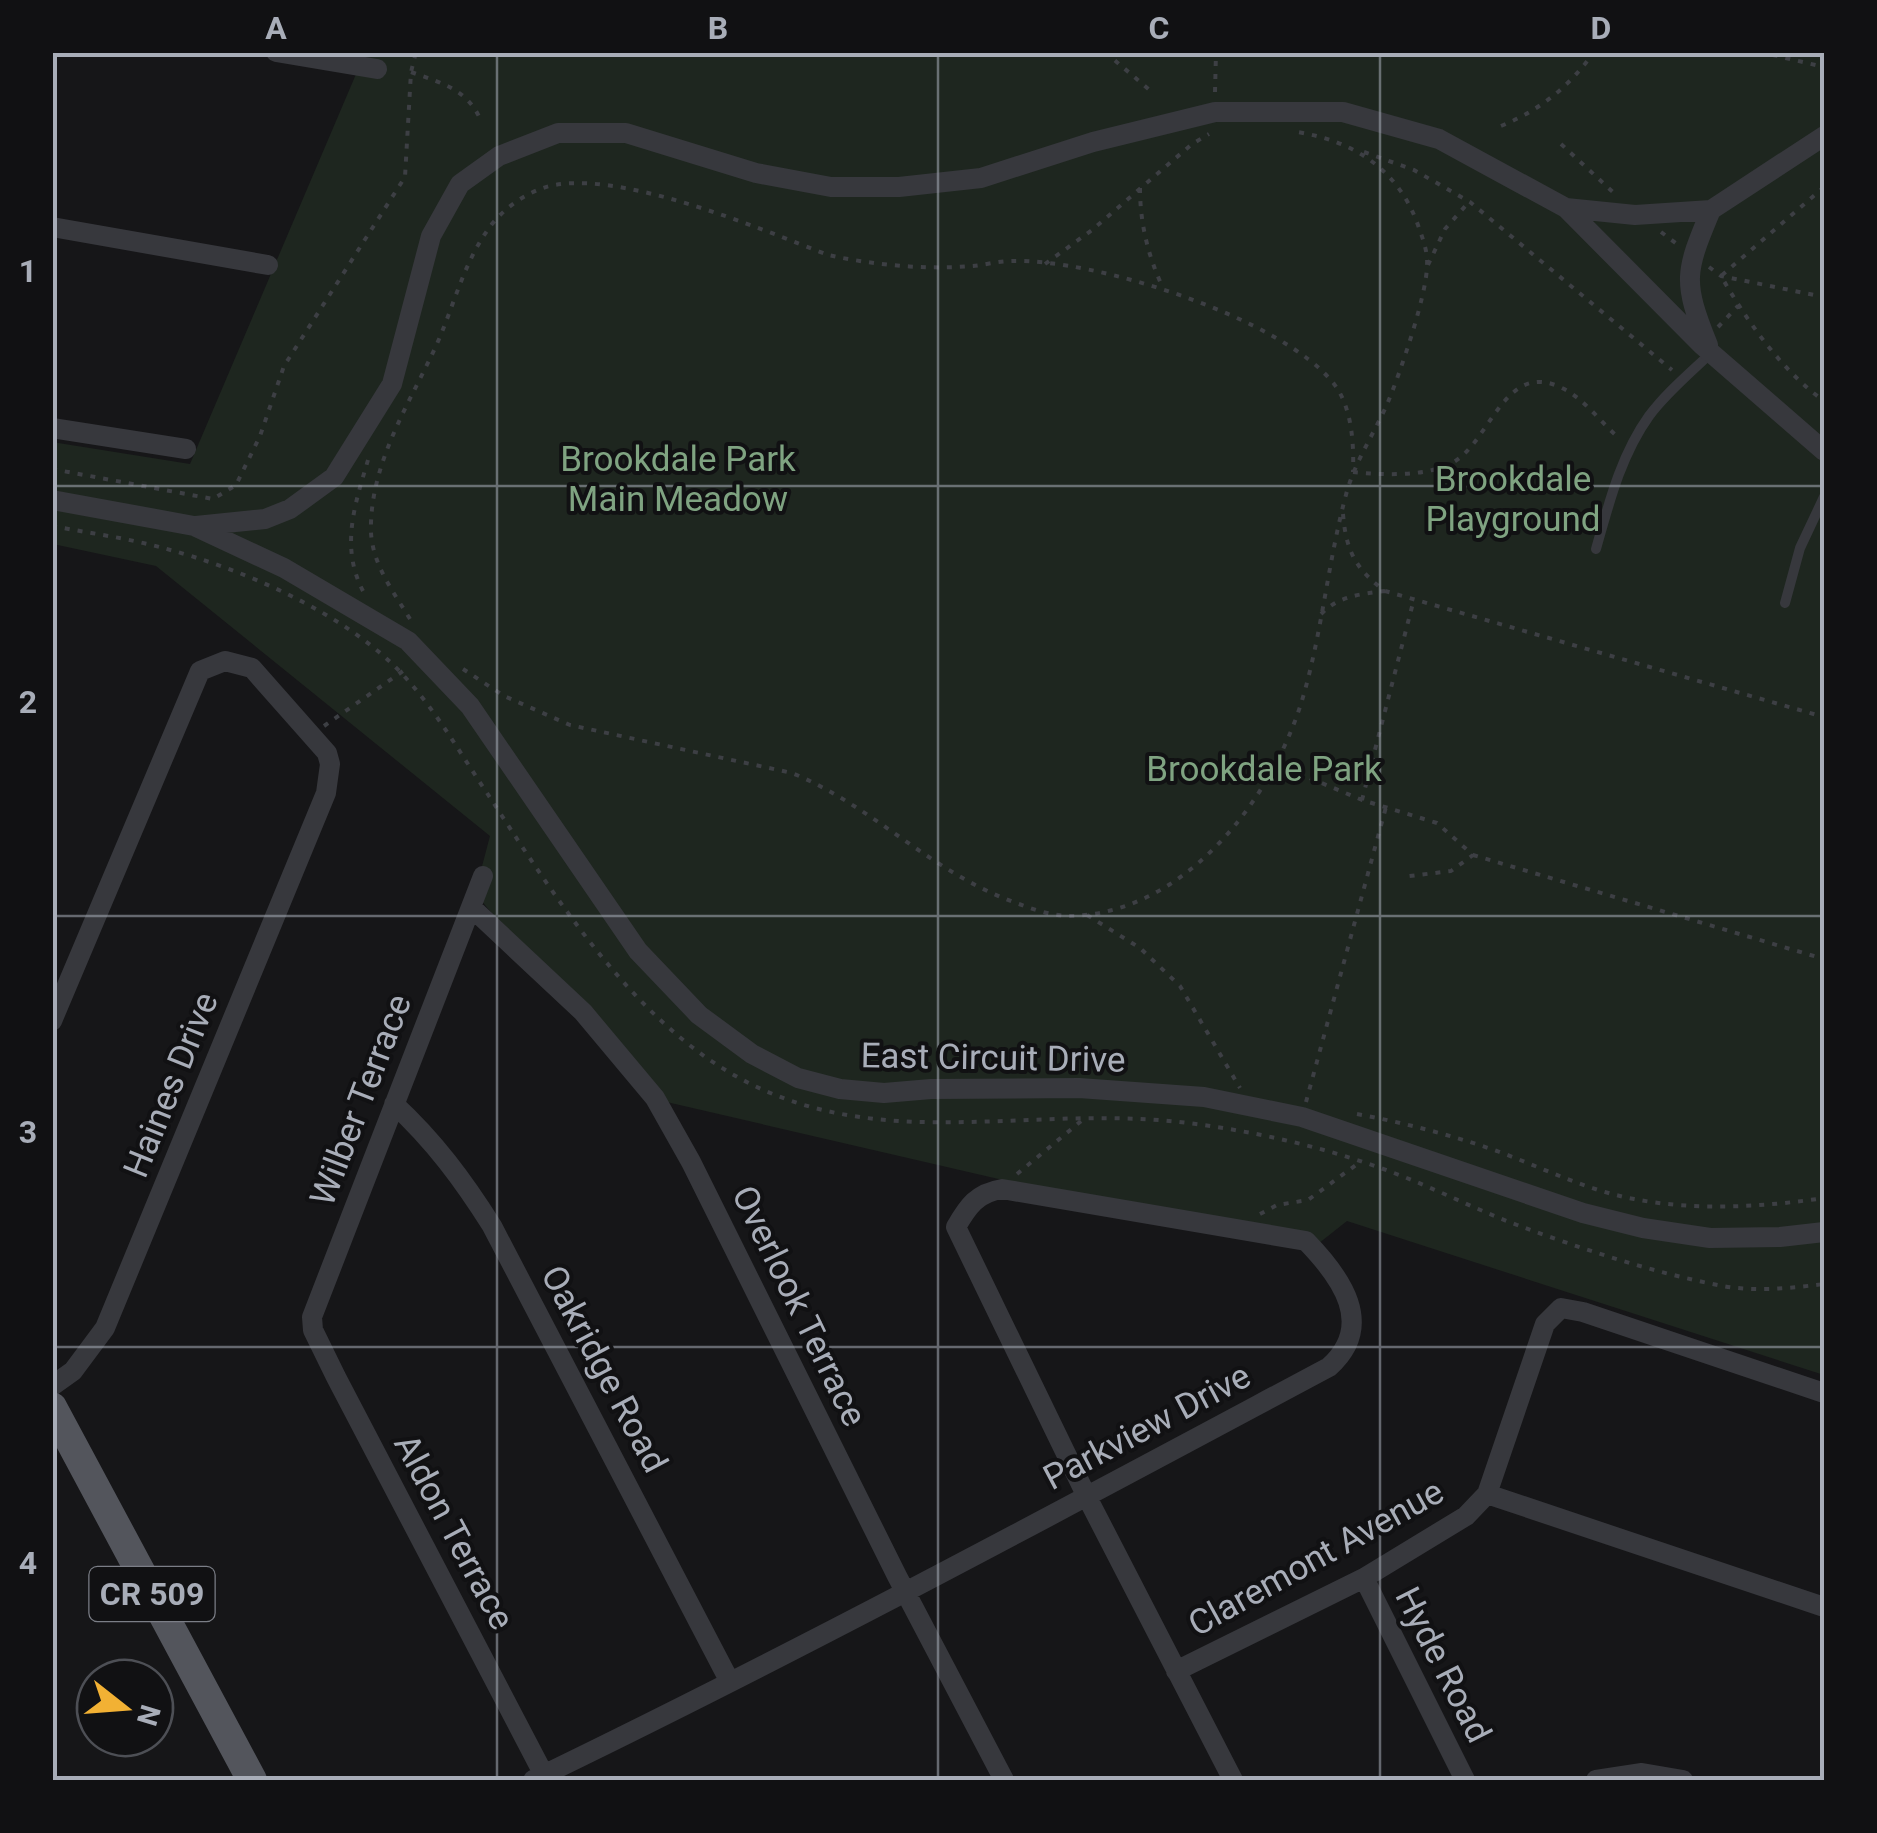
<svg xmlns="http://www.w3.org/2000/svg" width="1877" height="1833" viewBox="0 0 1877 1833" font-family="Roboto,sans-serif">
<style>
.green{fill:#1e261f}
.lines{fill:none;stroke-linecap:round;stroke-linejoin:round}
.path{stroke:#3d3f44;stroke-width:4;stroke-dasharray:5 8;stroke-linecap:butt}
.lane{stroke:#37383d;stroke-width:10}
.street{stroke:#37383d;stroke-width:20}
.primary{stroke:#53555c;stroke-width:30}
.grid{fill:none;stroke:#a8adb8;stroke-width:2.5;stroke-opacity:0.55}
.labels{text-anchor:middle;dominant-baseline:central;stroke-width:8;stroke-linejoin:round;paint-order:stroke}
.shield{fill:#111113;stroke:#7b7e86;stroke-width:2.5}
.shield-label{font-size:32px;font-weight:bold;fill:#a8adb8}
.park-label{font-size:35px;fill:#7fa381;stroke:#111113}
.street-label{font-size:35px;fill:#a8adb8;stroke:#111113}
.neatline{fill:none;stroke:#a8adb8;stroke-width:4}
.grid-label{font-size:32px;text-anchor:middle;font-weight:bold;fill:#a8adb8}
</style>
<rect width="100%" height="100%" fill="#161618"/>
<path class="green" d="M365,53H1824V1375L1347,1221L1309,1251L645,1097L475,893L490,836L156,566L53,544L52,442L190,464Z"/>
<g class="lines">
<path class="path" d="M1105,52L1153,93
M1760,52L1824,67
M411,72C441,83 468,89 481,121
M1215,92L1216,52
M1501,126C1540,110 1569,87 1594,52
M1561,144L1615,194
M1364,152L1414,170L1470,202L1672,370
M1824,187L1721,276C1747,321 1781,370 1824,401
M1140,188C1140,223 1148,256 1163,288
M1661,232L1677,244
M1045,264L1092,230L1192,144L1209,134
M1428,265L1445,229L1468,203
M1709,267L1721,276L1824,297
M1718,327L1738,306
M52,469L213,499L236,485L260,436L284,366L405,177L411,72L416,52
M1353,472C1382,475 1425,477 1452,463C1491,442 1504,359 1562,388C1585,399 1601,423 1620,439
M1343,514C1346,550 1355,569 1385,591L1824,717
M52,526C89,533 127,538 163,548C243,569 348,614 404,676C437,712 460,753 487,793C543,879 609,983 692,1047C851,1170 1016,1099 1196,1124C1263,1133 1331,1149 1394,1173C1436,1189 1475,1209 1517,1225C1582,1249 1654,1273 1723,1286C1755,1292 1792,1288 1824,1284
M363,591C340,547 355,504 368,460
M1321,614C1339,596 1360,594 1385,591
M410,619C391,588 369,560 371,523C373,459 410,402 436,346C454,306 463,264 489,228C501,211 522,195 543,188C610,165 761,229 828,255C874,265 925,270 973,266C985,265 998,261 1011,261C1093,258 1283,318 1334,384C1352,407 1354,444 1353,472
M463,669L504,696L570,725L792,773C875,807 932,874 1019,904C1035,910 1053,916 1070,916C1187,914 1277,794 1305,690C1323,625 1329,556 1347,491C1356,460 1375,432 1388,402C1400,373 1427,295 1427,265C1428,253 1423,239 1419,228C1400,171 1355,141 1297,132
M324,726L403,671
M1274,763L1362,800L1437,823L1473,855L1451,871L1402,877
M1362,800L1414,599
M1473,855L1824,959
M1087,915L1140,948L1180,986L1240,1088
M1306,1102L1386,807
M1357,1114C1405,1123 1451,1135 1497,1151C1543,1168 1586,1190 1634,1199C1694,1211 1764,1207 1824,1198
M1017,1174L1086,1117
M1260,1214L1277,1205L1308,1200L1360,1162"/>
<path class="lane" d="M1596,549C1609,503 1621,455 1649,416C1666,393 1690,373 1711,353
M1785,603L1800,548L1824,497"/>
<path class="street" d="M276,52L377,69
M1566,208L1635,215L1711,210L1824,136
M52,227L268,265
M1708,345C1682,281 1685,272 1711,210
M52,428L186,449
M52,500L194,526L284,568L408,641L470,706L638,951L699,1015L752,1054L798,1078L840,1089L884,1093L931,1089L1079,1088L1204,1097L1302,1117L1583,1213L1643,1228L1710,1238L1780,1237L1824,1232
M196,526L265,519L290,509L334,477L392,384L431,236L460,184L499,156L558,133H626L756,173L831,187H899L981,178L1093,142L1215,112H1343L1439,139L1566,208L1702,345L1824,451
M483,876L312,1317L313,1330L336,1377L544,1775
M471,907L583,1012L655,1098L691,1162L897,1576L1004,1780
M52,1021L200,671L225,661L252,668L327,753L330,764L326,793L105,1328L73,1371L52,1386
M394,1104C434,1141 463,1180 492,1226L730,1682
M1487,1494L1824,1607
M1364,1578L1465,1780
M1176,1671L1364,1578L1466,1516L1487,1494L1545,1324L1561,1308L1583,1312L1824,1393
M533,1780C802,1650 1065,1508 1329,1367C1376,1325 1341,1277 1306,1241L1002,1189C977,1193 968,1206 956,1227L1087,1497L1233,1780
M1596,1780L1642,1773L1683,1780"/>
<path class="primary" d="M52,1407L252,1780"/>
</g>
<path class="grid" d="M497,52V1780M938,52V1780M1380,52V1780M52,486H1824M52,916H1824M52,1347H1824"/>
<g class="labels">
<rect class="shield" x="89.5" y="1567" width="125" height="54" rx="8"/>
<g class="shield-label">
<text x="152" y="1594">CR 509</text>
</g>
<g class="park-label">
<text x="678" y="459">Brookdale Park<tspan x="678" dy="40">Main Meadow</tspan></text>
<text x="1513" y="479">Brookdale<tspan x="1513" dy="40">Playground</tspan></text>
<text x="1264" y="769">Brookdale Park</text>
</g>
<g class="street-label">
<text transform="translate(993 1058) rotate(1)">East Circuit Drive</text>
<text transform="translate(171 1085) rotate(-68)">Haines Drive</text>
<text transform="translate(361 1100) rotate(-69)">Wilber Terrace</text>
<text transform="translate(799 1306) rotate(64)">Overlook Terrace</text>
<text transform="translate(604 1369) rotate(62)">Oakridge Road</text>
<text transform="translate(1147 1427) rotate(-28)">Parkview Drive</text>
<text transform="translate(454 1532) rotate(62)">Aldon Terrace</text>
<text transform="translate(1316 1558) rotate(-29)">Claremont Avenue</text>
<text transform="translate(1443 1665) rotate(63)">Hyde Road</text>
</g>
</g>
<rect width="1877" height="1833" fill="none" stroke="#111113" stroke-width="110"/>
<g transform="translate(125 1708) rotate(107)"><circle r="48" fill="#111113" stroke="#4d4f55" stroke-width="2.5"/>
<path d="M0-8L18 38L0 25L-18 38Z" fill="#f2b134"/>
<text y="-15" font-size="28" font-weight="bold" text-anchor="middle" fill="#a8adb8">N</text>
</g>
<rect x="55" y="55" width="1767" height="1723" class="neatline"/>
<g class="grid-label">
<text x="276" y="39">A</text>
<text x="718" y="39">B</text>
<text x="1159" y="39">C</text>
<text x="1601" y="39">D</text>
<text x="28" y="282">1</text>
<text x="28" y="713">2</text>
<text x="28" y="1143">3</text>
<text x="28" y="1574">4</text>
</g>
</svg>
